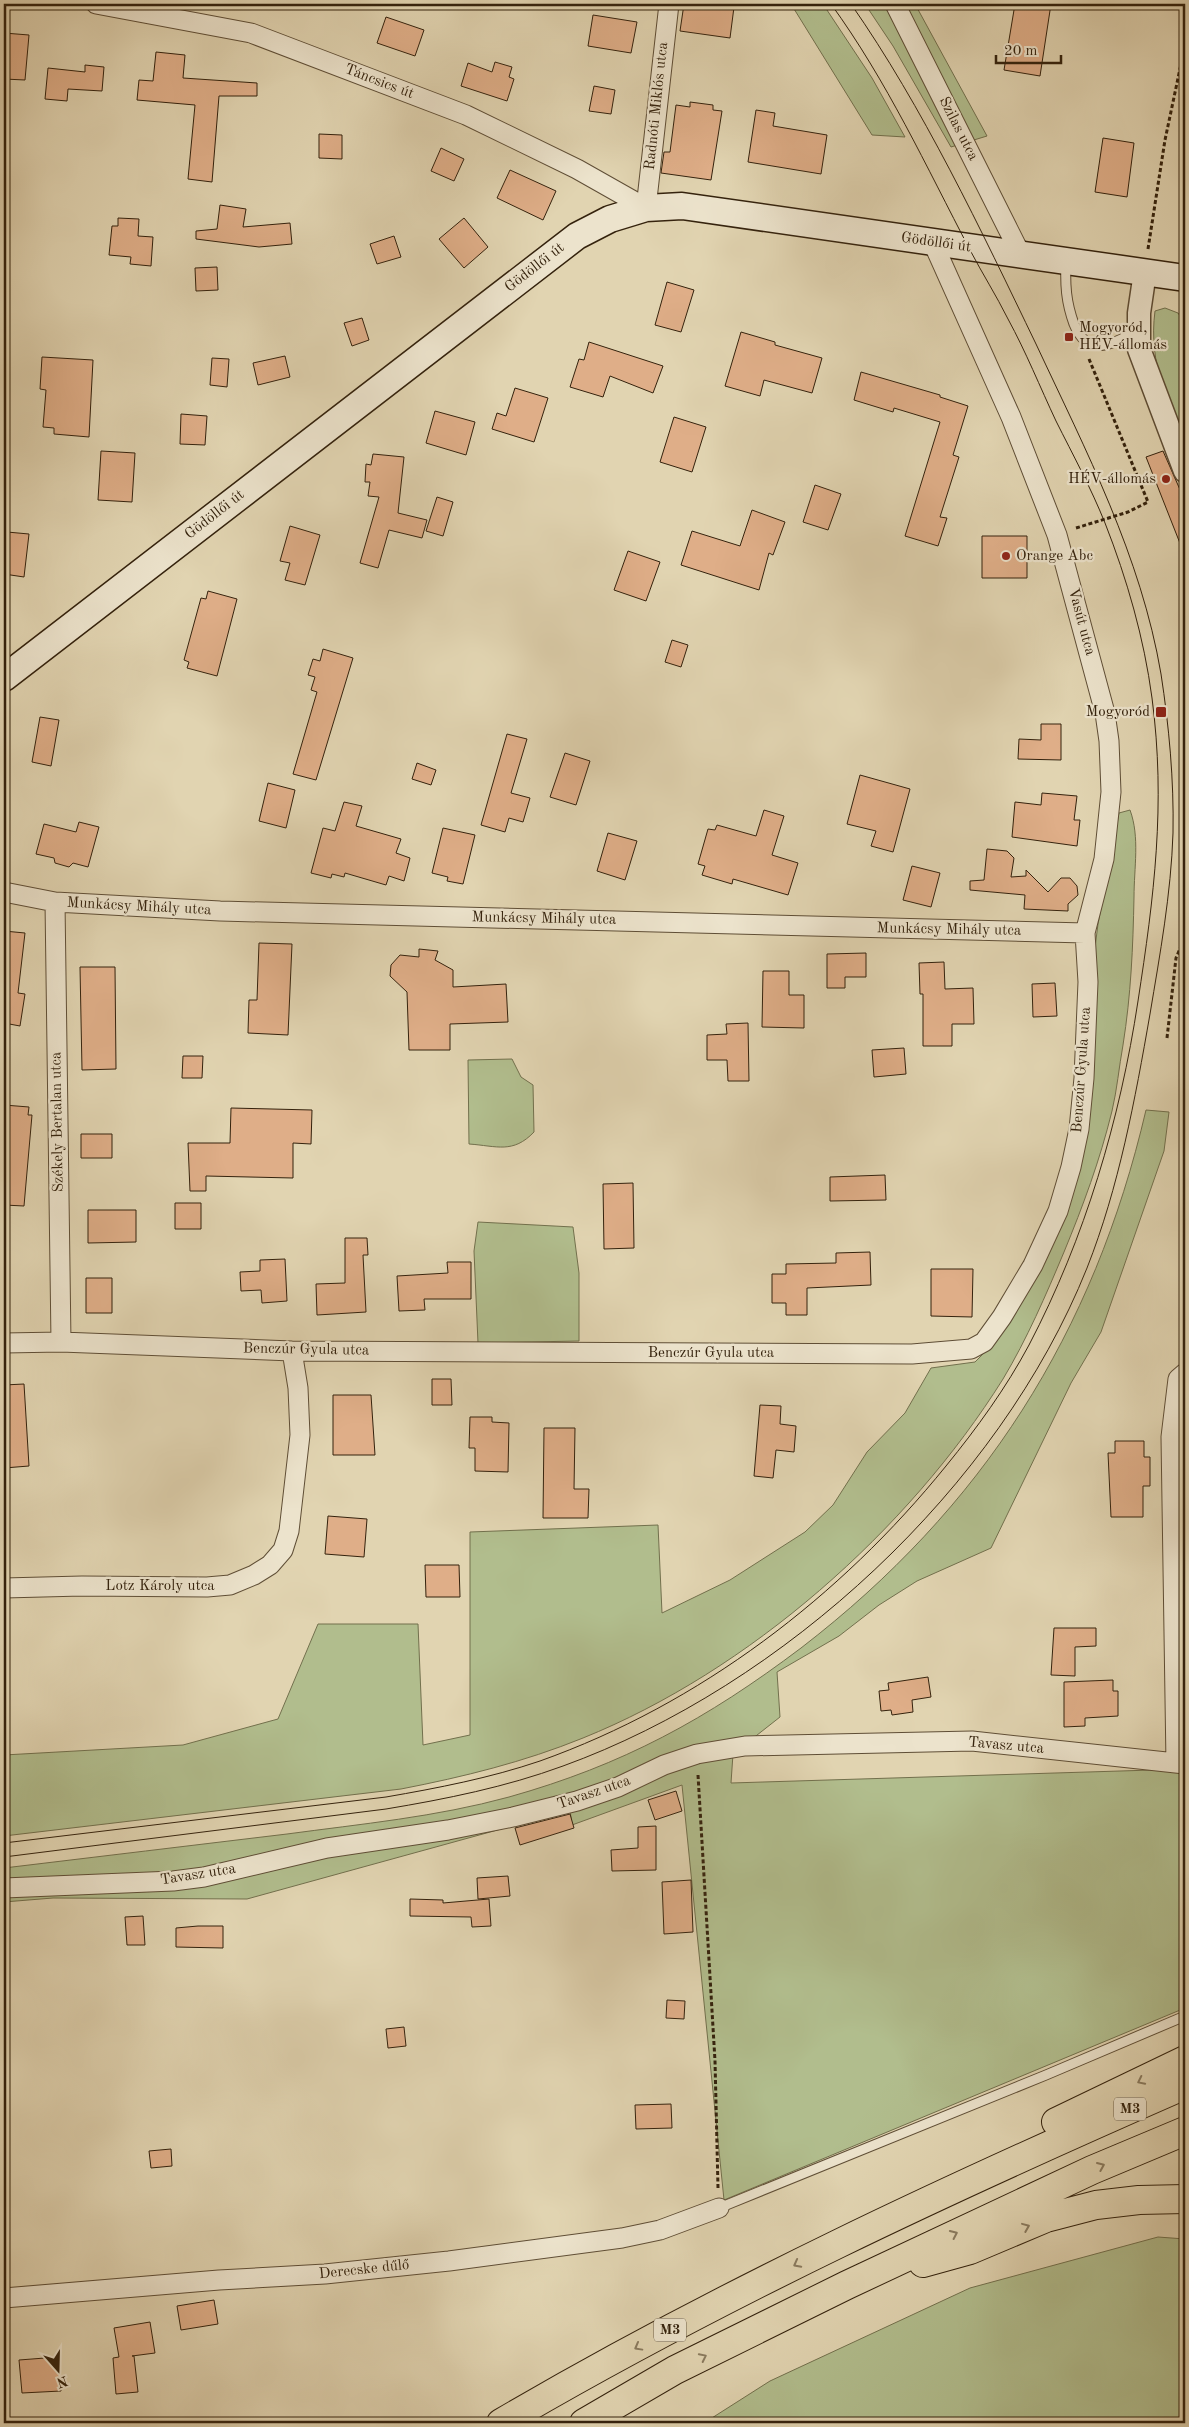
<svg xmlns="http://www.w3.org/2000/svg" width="1189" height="2427" viewBox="0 0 1189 2427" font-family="'Old Standard TT',serif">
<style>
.green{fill:#b1bd8d;stroke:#72704d}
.building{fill:#dfae88;stroke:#34220d}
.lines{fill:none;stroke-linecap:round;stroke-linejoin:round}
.service-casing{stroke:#5f4e36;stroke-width:11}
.minor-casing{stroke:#5f4e36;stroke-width:21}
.tertiary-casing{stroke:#5f4e36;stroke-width:25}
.secondary-casing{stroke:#34220d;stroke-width:29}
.motorway-casing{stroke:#34220d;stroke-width:30}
.path{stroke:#34220d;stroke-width:3;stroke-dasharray:4 2.5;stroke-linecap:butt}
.service{stroke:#ece3cc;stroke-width:9}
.minor{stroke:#ece3cc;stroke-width:19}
.tertiary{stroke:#ece3cc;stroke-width:22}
.secondary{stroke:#ece3cc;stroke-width:26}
.motorway{stroke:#e1d4b1;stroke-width:28}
.tram{stroke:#34220d;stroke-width:1}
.oneway{stroke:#8a7b5f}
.poi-dot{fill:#8f2418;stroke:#ece3cc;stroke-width:2}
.labels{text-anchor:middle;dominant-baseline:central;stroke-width:4.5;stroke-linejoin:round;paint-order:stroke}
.shield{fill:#ece3cc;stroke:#6b5c46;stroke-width:1}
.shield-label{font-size:14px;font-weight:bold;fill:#34220d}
.street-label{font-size:15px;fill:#34220d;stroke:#ece3cc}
.poi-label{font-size:15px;fill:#34220d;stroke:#ece3cc;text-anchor:start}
</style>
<rect width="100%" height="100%" fill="#e1d4b1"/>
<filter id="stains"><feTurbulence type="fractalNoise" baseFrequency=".004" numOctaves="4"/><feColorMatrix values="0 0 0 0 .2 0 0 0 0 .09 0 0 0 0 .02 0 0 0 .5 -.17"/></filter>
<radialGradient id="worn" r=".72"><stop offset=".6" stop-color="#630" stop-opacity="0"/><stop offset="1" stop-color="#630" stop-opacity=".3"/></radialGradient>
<path class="green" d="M791,4H823L872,78L905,137L872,135Z
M865,4H915L987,136L951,147L893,46Z
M1165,308L1178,313L1185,323V456C1169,407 1148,363 1155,311Z
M1130,810C1140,837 1134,868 1134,897C1133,947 1131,995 1123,1045C1119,1067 1117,1090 1112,1111C1100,1160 1083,1206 1064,1252C1046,1295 1027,1339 1003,1379C908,1531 749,1671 583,1738C524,1762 463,1777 401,1789L4,1836V1755L183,1745L278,1719L318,1624H418L423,1745L470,1735V1532L658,1525L662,1613L730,1580L805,1532L833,1505L867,1452L905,1413L931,1368L975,1362L996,1341L1061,1216L1098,924L1119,813Z
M512,1059L521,1077L533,1085L534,1132C513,1154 497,1146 469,1144L468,1060Z
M1146,1110L1169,1112L1164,1151L1101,1332L1071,1383L991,1548L917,1581L879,1605L839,1636L777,1672L780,1717L733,1754L731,1783L1185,1769V2008L724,2200L682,1785L572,1825L570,1810L247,1899L53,1898L4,1902V1868C98,1857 193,1845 287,1834C361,1824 436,1817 509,1797C623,1765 707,1719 801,1648C983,1508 1094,1333 1146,1110Z
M478,1222L573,1227L579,1273V1341L478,1343L474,1251Z
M1158,2237L1185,2239V2423H704L770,2381L970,2288Z"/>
<path class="building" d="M684,4H714L734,7L730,38L680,31Z
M1015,4H1051L1040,76L1004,70Z
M593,15L637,22L631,53L588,46Z
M386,17L424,30L415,56L377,43Z
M4,33L29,35L25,80L4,79Z
M156,52L185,55L183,78L257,83V96H219L212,182L188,179L195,105L137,100L139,80L153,81Z
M495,62L512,67L509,77L514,79L507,101L461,86L468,63L492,72Z
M85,65L104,67L102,91L68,89L67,101L45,99L48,68L85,72Z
M594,86L615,90L611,114L589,111Z
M690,102L713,105V110L722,111L711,180L661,173L664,152H670L676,105L690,107Z
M756,110L775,113L773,126L827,135L821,174L748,162Z
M319,134L342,135V159L319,158Z
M1103,138L1134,143L1127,197L1095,192Z
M441,148L464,159L454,181L431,171Z
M510,170L556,191L543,220L497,198Z
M220,205L246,209L243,227L290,223L292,244L259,247L196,239V231L217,229Z
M118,218L139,219L138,236L153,237L151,266L130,264L131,257L109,255L112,226H118Z
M464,218L488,247L464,268L439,239Z
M394,236L401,257L377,264L370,244Z
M217,267L218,290L196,291L195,268Z
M667,282L694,290L681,332L655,325Z
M362,318L369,340L352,346L344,323Z
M741,332L775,342V345L822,358L812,393L764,380L760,396L725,386Z
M589,342L663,366L653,393L610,376L603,397L570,387L579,359L584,360Z
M285,356L290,377L258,385L253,363Z
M42,357L93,360L89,437L54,434V428L43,427L46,390L40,389Z
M212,358L229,359L227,387L210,385Z
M861,372L940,395V397L968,406L953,455L959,457L940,517L947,518L938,546L905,536L940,422L894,408L893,412L854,400Z
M515,388L548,398L534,442L492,429L497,413L506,416Z
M435,411L475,422L466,455L426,443Z
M181,414L207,416L205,445L180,444Z
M674,417L706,427L692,472L660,462Z
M101,451L135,453L132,502L98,500Z
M1163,451L1185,501V556L1146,457Z
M373,454L404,457L398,513L427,520L422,538L389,530L378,568L360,563L379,497L368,496L370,482H365L366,464L371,465Z
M815,485L841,494L828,530L803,522Z
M437,497L453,502L443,536L426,531Z
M752,510L785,522L773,555L769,553L759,590L681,565L692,531L740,546Z
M290,526L320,535L305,585L285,580L290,563L280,561Z
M7,532L29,534L24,577L4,574Z
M982,536H1027V578H982Z
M628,551L660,562L646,601L614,590Z
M208,591L237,599L217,676L187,668L189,662L184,660L201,598L206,599Z
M672,640L688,645L681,667L665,662Z
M323,649L353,658L316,780L293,774L317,692L311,690L315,677L308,675L313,659L320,661Z
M40,717L59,720L51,766L32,762Z
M1041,724H1061V760L1018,759L1019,739L1041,740Z
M507,734L527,739L511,793L530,798L523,822L509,818L505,832L481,825Z
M565,753L590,761L576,805L550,797Z
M417,763L436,770L431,785L412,779Z
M860,775L910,789L893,852L871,846L876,831L847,824Z
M268,783L295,790L286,828L259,821Z
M1042,793L1077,796L1074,820H1080L1077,846L1012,837L1015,802L1041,805Z
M344,802L362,806L356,826L401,839L396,853L410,858L404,881L389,876L386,885L345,873L344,877L332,874L331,878L311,873L323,828L335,831Z
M764,810L784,816L772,855L798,863L788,895L733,879L732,884L702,875L705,866L698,864L708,829L715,830L717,825L756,836Z
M79,822L99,827L88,867L73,863L69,867L55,863L54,858L36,854L44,824L76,832Z
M443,828L475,835L463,884L447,881L448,877L432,873Z
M608,833L637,841L625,880L597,871Z
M987,849L1007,851L1014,858L1011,877L1026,876V870L1048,892L1061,878H1070L1077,886L1078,895L1068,904V911L1024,909L1025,895L970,890V881L984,880Z
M912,866L940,873L931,907L903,900Z
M4,931L25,933L18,993L25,994L20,1026L4,1023Z
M259,943L292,944L288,1035L248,1033L249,1000H257Z
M419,949L438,951L435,960L453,970V987L506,984L508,1022L450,1024V1050H409L407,992L390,976L391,965L400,955L419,957Z
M866,953V977H845V988H827V954Z
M944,962L945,989L973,988L974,1024H952V1046H923V994H920L919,963Z
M80,967H115L116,1069L82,1070Z
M763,971H789V995H804V1028L762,1027Z
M1055,983L1057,1016L1033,1017L1032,984Z
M748,1023L749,1081H728L727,1060H707V1035L727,1034L726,1024Z
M904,1048L906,1074L874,1077L872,1050Z
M183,1056H203L202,1078H182Z
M4,1105L29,1107L28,1115H32L24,1206L4,1205Z
M231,1108L312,1110L311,1144L293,1143V1178L206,1176V1191H190L188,1143H230Z
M81,1134H112V1158H81Z
M885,1175L886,1200L830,1201V1177Z
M633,1183L634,1248L604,1249L603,1184Z
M175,1203H201V1229H175Z
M88,1210H136V1242L88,1243Z
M345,1238H367L368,1255H363L366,1312L317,1315L316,1284L345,1283Z
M870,1252L871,1285L807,1288V1315H786V1303H772V1274H786V1264L836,1263V1253Z
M285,1259L287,1301L262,1303L261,1290L241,1291L240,1272L260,1271V1260Z
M447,1262H471V1299H424L425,1310L399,1311L397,1276L448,1273Z
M931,1269H973L972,1317L931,1316Z
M86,1278H112V1313H86Z
M432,1379H451L452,1405H432Z
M24,1384L29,1466L4,1468V1385Z
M333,1395H371L375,1455H333Z
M760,1405L781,1406L780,1424L796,1426L794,1452L776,1450L773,1478L754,1476Z
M470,1417H492V1422L509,1423L508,1472L475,1471V1448H469Z
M544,1428H575L574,1489H589L588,1518H543Z
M1115,1441H1144V1457H1150V1486H1143V1517H1111L1108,1453H1115Z
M328,1516L367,1519L364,1557L325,1554Z
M425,1565H459L460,1597H426Z
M1054,1628H1096V1646L1075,1647V1676L1051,1675Z
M928,1677L931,1697L912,1700L913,1712L892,1715L891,1710L881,1711L879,1691L889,1690L888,1683Z
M1113,1680V1691H1118V1716L1085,1718V1726L1064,1727V1682Z
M676,1791L682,1811L655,1820L648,1800Z
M570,1814L574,1828L520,1845L515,1828Z
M656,1826V1870L612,1871L611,1850L638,1848V1827Z
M508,1876L510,1896L478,1899L477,1878Z
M691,1880L693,1932L664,1934L662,1882Z
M410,1899L443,1900V1903L489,1899L491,1926L472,1927L471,1917L410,1916Z
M143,1916L145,1945H127L125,1917Z
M198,1926H223V1948L176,1947V1928Z
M667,2000L685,2001L684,2019L666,2018Z
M404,2027L406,2046L388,2048L386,2029Z
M671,2104L672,2128L636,2129L635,2105Z
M171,2149L172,2166L151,2168L149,2151Z
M214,2300L218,2324L181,2330L177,2306Z
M150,2322L155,2353L132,2356H134L138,2392L116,2394L113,2358L119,2357L114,2328Z
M58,2357L61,2391L22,2393L19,2360Z"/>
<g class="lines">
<defs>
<path id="service" d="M1066,262C1065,285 1066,302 1074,324C1088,359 1113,344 1138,330
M719,2208L1046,2075L1185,2016"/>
<path id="minor" d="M96,4L251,33L466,115L577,169L646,208L669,4
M895,4L1021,255
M4,892L55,902L220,911L1085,933
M55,902L61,1342
M4,1343L61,1342L292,1351L912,1354L971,1349L984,1342L1002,1317L1033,1265L1058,1211L1071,1167L1079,1129L1084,1078L1088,982L1085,933L1104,859L1111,792L1109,741L1105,713L1057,535L1011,417L933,243
M4,1588L82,1586L207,1587L230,1585L254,1575L270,1565L283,1550L289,1531L300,1435L298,1388L292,1351
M1176,1763L1171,1437L1178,1379L1185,1373
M4,1888L173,1881L204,1877L327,1848L448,1830L513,1817L577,1801L618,1787L664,1765L697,1754L745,1746L972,1741L1185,1764
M4,2298L219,2280L325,2274L449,2261L622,2238L660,2230L719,2208"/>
<path id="tertiary" d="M1145,272L1139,313V349L1185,471"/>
<path id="secondary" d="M4,678L577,236L610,219L646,208L682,206L1185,278"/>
<path id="motorway" d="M1056,2122L1185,2060
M923,2263L970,2250L1046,2218L1096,2205L1139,2200L1185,2199
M501,2423C721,2294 952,2187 1185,2085
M584,2423L675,2370L847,2285L1092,2170L1185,2131"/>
</defs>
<use href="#service" class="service-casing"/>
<use href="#minor" class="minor-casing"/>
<use href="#tertiary" class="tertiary-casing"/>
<use href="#secondary" class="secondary-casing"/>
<use href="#motorway" class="motorway-casing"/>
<path class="path" d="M1148,249L1165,140L1185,45
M1076,528L1128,512L1148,502L1089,359
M1167,1038L1176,958L1185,937
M698,1775L715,2061L718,2188"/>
<use href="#service" class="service"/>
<use href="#minor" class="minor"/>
<use href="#tertiary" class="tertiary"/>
<use href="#secondary" class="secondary"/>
<use href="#motorway" class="motorway"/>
<path class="tram" d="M4,1843L386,1797C438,1788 490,1778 540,1761C700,1704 840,1597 946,1466C977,1428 1006,1388 1029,1345C1085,1238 1120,1120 1138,1001C1154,897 1166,804 1152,698C1144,638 1127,579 1105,523C1091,488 1073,455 1056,421C1040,387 1026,352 1008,319C996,295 982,273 970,250C926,166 887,81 831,4
M4,1857L386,1809C446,1799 506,1787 563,1766C784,1686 999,1488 1087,1268C1119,1187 1135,1100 1150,1014C1160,954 1171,894 1173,833C1174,780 1169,726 1161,674C1141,556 1086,451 1036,344C981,230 923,107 851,4"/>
</g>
<defs><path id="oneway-chevron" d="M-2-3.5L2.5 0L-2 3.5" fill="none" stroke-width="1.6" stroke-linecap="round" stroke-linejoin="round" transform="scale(1.25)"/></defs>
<g class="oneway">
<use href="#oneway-chevron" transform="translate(1141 2081) rotate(154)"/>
<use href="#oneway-chevron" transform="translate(1101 2166) rotate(-23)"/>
<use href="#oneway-chevron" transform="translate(1026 2227) rotate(-22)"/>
<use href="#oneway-chevron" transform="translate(954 2234) rotate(-25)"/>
<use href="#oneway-chevron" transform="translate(797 2264) rotate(152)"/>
<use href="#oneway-chevron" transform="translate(638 2347) rotate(151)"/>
<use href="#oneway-chevron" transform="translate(703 2357) rotate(-26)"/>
</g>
<g class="poi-dot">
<rect x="1064" y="332" width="10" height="10" rx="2.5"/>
<circle cx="1166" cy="479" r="5"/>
<circle cx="1006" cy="556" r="5"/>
<rect x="1155" y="706" width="12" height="12" rx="2.5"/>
</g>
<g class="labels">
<g class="shield">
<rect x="1114" y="2097.5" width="32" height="23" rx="4"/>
<rect x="654" y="2318.5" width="32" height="23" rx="4"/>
</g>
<g class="shield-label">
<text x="1130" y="2109">M3</text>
<text x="670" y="2330">M3</text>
</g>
<g class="street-label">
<text transform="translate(379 82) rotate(21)">Táncsics út</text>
<text transform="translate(657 106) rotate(-84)">Radnóti Miklós utca</text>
<text transform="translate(958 129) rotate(63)">Szilas utca</text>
<text transform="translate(936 243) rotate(8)">Gödöllői út</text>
<text transform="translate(535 268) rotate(-38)">Gödöllői út</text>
<text transform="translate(215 515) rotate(-38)">Gödöllői út</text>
<text transform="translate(1081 622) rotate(75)">Vasút utca</text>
<text transform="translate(139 907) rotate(3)">Munkácsy Mihály utca</text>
<text transform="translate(544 919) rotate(1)">Munkácsy Mihály utca</text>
<text transform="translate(949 930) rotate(1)">Munkácsy Mihály utca</text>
<text transform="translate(1082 1070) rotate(-86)">Benczúr Gyula utca</text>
<text transform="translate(58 1122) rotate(-91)">Székely Bertalan utca</text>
<text transform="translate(306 1350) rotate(1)">Benczúr Gyula utca</text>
<text x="711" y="1353">Benczúr Gyula utca</text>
<text x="160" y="1586">Lotz Károly utca</text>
<text transform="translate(1006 1746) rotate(5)">Tavasz utca</text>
<text transform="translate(594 1793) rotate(-19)">Tavasz utca</text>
<text transform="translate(198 1875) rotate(-9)">Tavasz utca</text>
<text transform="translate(364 2270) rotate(-6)">Derecske dűlő</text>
</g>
<g class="poi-label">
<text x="1079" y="328">Mogyoród,<tspan x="1079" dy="17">HÉV-állomás</tspan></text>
<text x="1156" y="479" text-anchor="end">HÉV-állomás</text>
<text x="1016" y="556">Orange Abc</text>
<text x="1150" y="712" text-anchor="end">Mogyoród</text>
</g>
</g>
<rect width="1189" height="2427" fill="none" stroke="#e1d4b1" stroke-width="20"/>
<rect x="5" y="5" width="1179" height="2417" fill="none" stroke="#34220d" stroke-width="2.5"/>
<rect x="10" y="10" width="1169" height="2407" fill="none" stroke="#34220d"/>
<g transform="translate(58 2370) rotate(160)" stroke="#ece3cc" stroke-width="4" paint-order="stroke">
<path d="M0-4L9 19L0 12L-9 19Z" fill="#34220d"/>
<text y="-8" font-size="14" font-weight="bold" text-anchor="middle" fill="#34220d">N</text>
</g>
<path d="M996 55v8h65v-8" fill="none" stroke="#34220d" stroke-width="2.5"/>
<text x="1004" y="55" font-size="15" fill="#34220d" stroke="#ece3cc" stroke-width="4" paint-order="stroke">20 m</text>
<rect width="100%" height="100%" filter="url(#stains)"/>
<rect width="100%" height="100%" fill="url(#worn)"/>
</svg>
